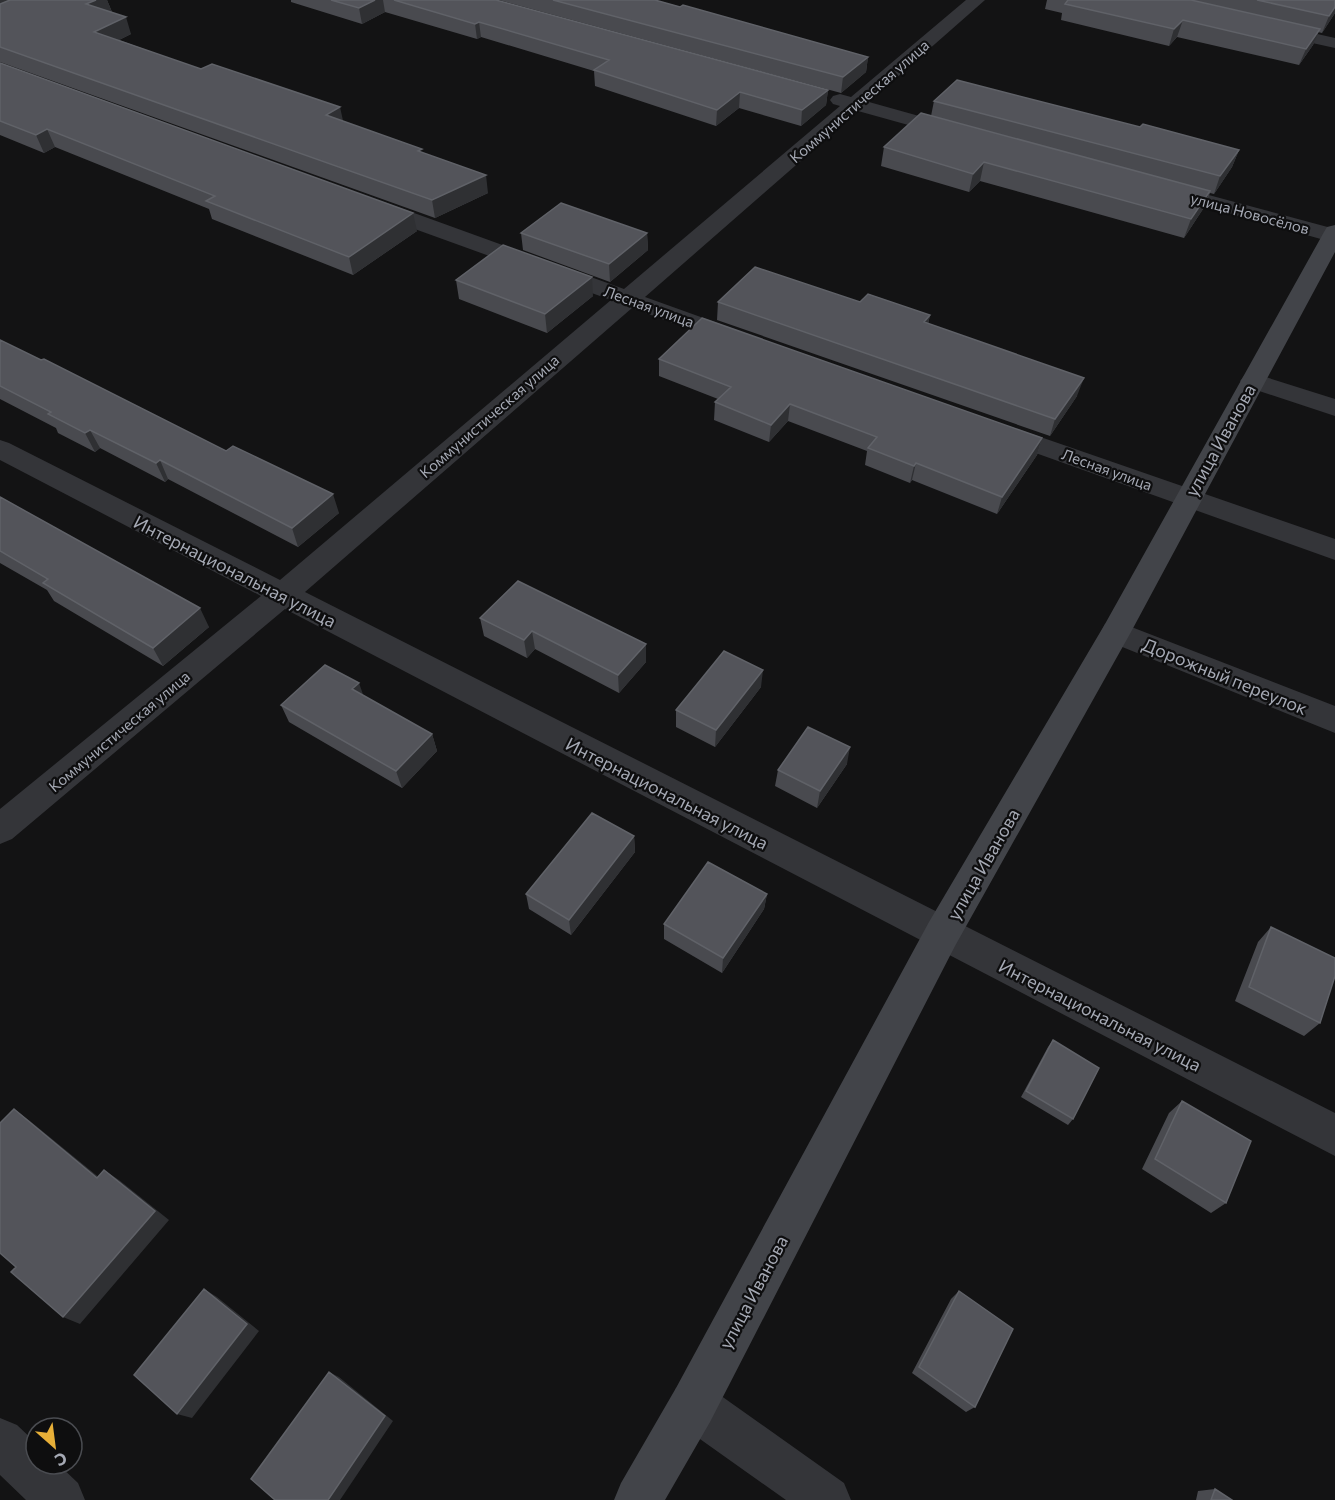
<svg xmlns="http://www.w3.org/2000/svg" width="1335" height="1500" viewBox="0 0 1335 1500" font-family="Commissioner,sans-serif">
<style>
.lines{fill:none;stroke-linecap:round;stroke-linejoin:round}
.street{fill:#343539;fill-rule:evenodd}
.secondary{fill:#424449;fill-rule:evenodd}
.wall{fill:#494a4f}
.shaded-wall{fill:#2f3033}
.building{fill:#53545a;stroke:#606268;stroke-width:1.5}
.labels{text-anchor:middle;dominant-baseline:central;stroke-width:4.5;stroke-linejoin:round;paint-order:stroke}
.far-street-label{font-size:15px;fill:#a5a9b4;stroke:#0e0e0f}
.street-label{font-size:18px;fill:#a5a9b4;stroke:#0e0e0f}
</style>
<rect width="100%" height="100%" fill="#131314"/>
<g class="lines">
<path class="street" d="M966,0H985L869,102L962,128L965,132L962,136L955,138L858,111L645,297L748,334L751,339L748,344L739,346L730,344L632,308L305,592L1335,1113V1156L285,609L12,839L0,844V809L261,596L0,460V440L9,443L280,580L611,300L365,211L362,206L365,201L373,200L381,201L624,289L840,106L833,104L830,100L833,96L840,94L851,97Z
M1273,24L1335,38V48L1267,33L1264,29L1267,25Z
M1164,183L1335,229V243L1157,193L1153,189L1157,185Z
M1253,373L1335,399V416L1244,386L1240,381L1244,376Z
M997,422L1335,539V560L988,436L984,430L988,424Z
M1116,621L1335,706V733L1105,640L1101,632L1105,624Z
M693,1382L710,1388L844,1483L851,1500H786L676,1422L670,1405L676,1388Z
M0,1418L17,1425L36,1443V1464H58L78,1483L85,1500H26L0,1475Z"/>
<path class="secondary" d="M1335,225V252L1131,632L955,946L710,1422L665,1500H614L621,1483L676,1388L929,922L1105,624L1324,232L1327,227Z"/>
</g>
<path class="wall" d="M0,0H107L112,12L111,13L131,34L119,40L343,121L423,153L488,193L435,218L0,62Z
M291,0H496L828,90L826,105L801,126L739,108L716,126L595,86L594,71L481,37L477,39L385,12L362,24L291,2Z
M499,0H655L868,57L866,72L841,93Z
M1047,0H1335V13L1322,33L1318,32L1313,45L1299,65L1177,37L1169,46L1061,20L1062,13L1045,9Z
M0,63L417,231L353,275L212,219L209,209L55,147L44,153L0,135Z
M934,101L1140,127L1239,150L1232,167L1214,194L1210,193L1203,209L1184,238L980,181L969,192L881,166L884,147L931,116Z
M521,233H647L648,250L610,282L523,250Z
M456,280L593,296L547,333L459,299Z
M718,302H860L930,315L928,324L1077,396L1050,436L717,320Z
M0,340L339,513L298,547L168,479L165,482L100,448L95,452L58,433L56,428L0,399Z
M659,359L1042,438L1037,455L997,514L912,480L910,483L865,465L867,451L788,421L769,442L714,420L715,402L718,399L659,376Z
M0,497L209,627L163,666L54,601L47,590L0,563Z
M480,618L646,644V662L619,693L535,649L527,658L484,636Z
M761,687L715,747L676,727V710Z
M363,695L432,734L437,751L402,788L289,722L281,705Z
M847,764L817,808L775,786L778,770Z
M634,836L635,852L571,935L529,909L526,894Z
M767,894L764,909L722,973L664,939V924Z
M1271,927L1320,1023L1304,1036L1235,1001L1258,942Z
M1053,1040L1073,1119L1068,1125L1021,1097L1048,1047Z
M1182,1101L1226,1203L1211,1213L1142,1169L1169,1113Z
M959,1291L975,1407L966,1412L912,1373L951,1299Z
M1215,1489L1232,1500H1196L1198,1491Z"/>
<path class="shaded-wall" d="M0,0H17L0,8Z
M96,0H107L112,12L92,21L86,4Z
M375,0H383L385,12L362,24L359,8Z
M1335,7V13L1322,33L1329,16Z
M126,17L131,34L101,49L94,32Z
M1183,20L1177,37L1169,46L1174,29Z
M479,22L481,37L477,39L475,24Z
M1320,29L1313,45L1299,65L1306,49Z
M868,57L866,72L841,93L843,77Z
M828,90L826,105L801,126L802,110Z
M740,92L739,108L716,126L717,110Z
M340,107L344,125L326,115Z
M47,129L55,147L44,153L36,135Z
M1239,150L1232,167L1214,194L1220,176Z
M984,162L980,181L969,192L973,174Z
M486,175L488,193L435,218L432,200Z
M1210,191L1203,209L1184,238L1191,219Z
M413,213L417,231L353,275L349,257Z
M647,233L648,250L610,282L609,264Z
M592,277L593,296L547,333L545,314Z
M930,315L926,333L924,322Z
M1084,378L1077,396L1050,436L1055,419Z
M790,404L788,421L769,442L771,425Z
M90,430L100,448L95,452L85,433Z
M1042,438L1037,455L997,514L1002,497Z
M160,460L168,479L165,482L156,463Z
M916,463L912,480L910,483L914,466Z
M333,494L339,513L298,547L292,528Z
M200,608L209,627L163,666L153,648Z
M532,631L535,649L527,658L524,640Z
M646,644V662L619,693L618,675Z
M763,670L761,687L715,747L716,730Z
M359,683L365,700L352,689Z
M432,734L437,751L402,788L396,771Z
M850,747L847,764L817,808L820,791Z
M634,836L635,852L571,935L569,920Z
M767,894L764,909L722,973L723,958Z
M14,1109L30,1121L112,1188L97,1178Z
M104,1170L119,1180L169,1220L80,1324L63,1317Z
M204,1289L217,1297L259,1331L192,1418L177,1414Z
M329,1372L339,1377L393,1421L340,1500H328Z"/>
<path class="building" d="M10,0H96L86,4L126,17L94,32L201,69L212,64L340,107L326,115L422,149L418,151L486,175L432,200L0,47V4Z
M331,0H375L359,8Z
M394,0H496L828,90L802,110L740,92L717,110L594,70L609,60L479,22L475,24Z
M553,0H655L680,7L683,5L868,57L843,77Z
M1068,0H1191L1320,29L1306,49L1183,20L1174,29L1065,4Z
M1257,0H1335V7L1329,16Z
M0,63L413,213L349,257L206,201L215,196L47,129L36,135L0,121Z
M957,80L1140,127L1143,124L1239,150L1220,176L934,101Z
M921,113L1210,191L1191,219L984,162L973,174L884,147Z
M561,203L647,233L609,264L521,233Z
M503,245L592,277L545,314L456,280Z
M755,267L860,302L868,294L930,315L924,322L1084,378L1055,419L718,302Z
M702,318L1042,438L1002,497L916,463L914,466L868,448L877,437L790,404L771,425L715,402L731,387L659,359Z
M0,340L41,360L44,359L226,451L233,446L333,494L292,528L160,460L156,463L90,430L85,433L48,414L51,412L0,386Z
M0,497L200,608L153,648L43,583L48,579L0,551Z
M518,581L646,644L618,675L532,631L524,640L480,618Z
M724,651L763,670L716,730L676,710Z
M325,665L359,683L352,689L432,734L396,771L281,705Z
M808,727L850,747L820,791L778,770Z
M592,813L634,836L569,920L526,894Z
M708,862L767,894L723,958L664,924Z
M1271,927L1335,958V976L1320,1023L1249,987Z
M1053,1040L1099,1068L1073,1119L1026,1091Z
M1182,1101L1251,1141L1226,1203L1155,1159Z
M14,1109L97,1178L104,1170L155,1211L63,1317L11,1272L16,1267L0,1253V1123Z
M204,1289L247,1324L177,1414L134,1375Z
M959,1291L1013,1329L975,1407L919,1367Z
M329,1372L385,1416L328,1500H275L251,1479Z
M1215,1489L1232,1500H1211Z"/>
<g class="labels">
<g class="far-street-label">
<text transform="translate(859 101) rotate(-41)">Коммунистическая улица</text>
<text transform="translate(1250 213) rotate(15)">улица Новосёлов</text>
<text transform="translate(649 306) rotate(20)">Лесная улица</text>
<text transform="translate(489 416) rotate(-41)">Коммунистическая улица</text>
<text transform="translate(1107 469) rotate(20)">Лесная улица</text>
<text transform="translate(119 731) rotate(-40)">Коммунистическая улица</text>
</g>
<g class="street-label">
<text transform="translate(1220 440) rotate(-61)">улица Иванова</text>
<text transform="translate(235 571) rotate(27)">Интернациональная улица</text>
<text transform="translate(1225 676) rotate(22)">Дорожный переулок</text>
<text transform="translate(667 793) rotate(27)">Интернациональная улица</text>
<text transform="translate(983 864) rotate(-60)">улица Иванова</text>
<text transform="translate(1100 1015) rotate(27)">Интернациональная улица</text>
<text transform="translate(753 1292) rotate(-62)">улица Иванова</text>
</g>
</g>
<g transform="translate(54 1446) rotate(152)"><circle r="28" fill="#0e0e0f" stroke="#4a4c51" stroke-width="1.5"/>
<path d="M0-4.5L10 22L0 15L-10 22Z" fill="#e7af38"/>
<text y="-9" font-size="16" font-weight="bold" text-anchor="middle" fill="#a5a9b4">С</text>
</g>
</svg>
